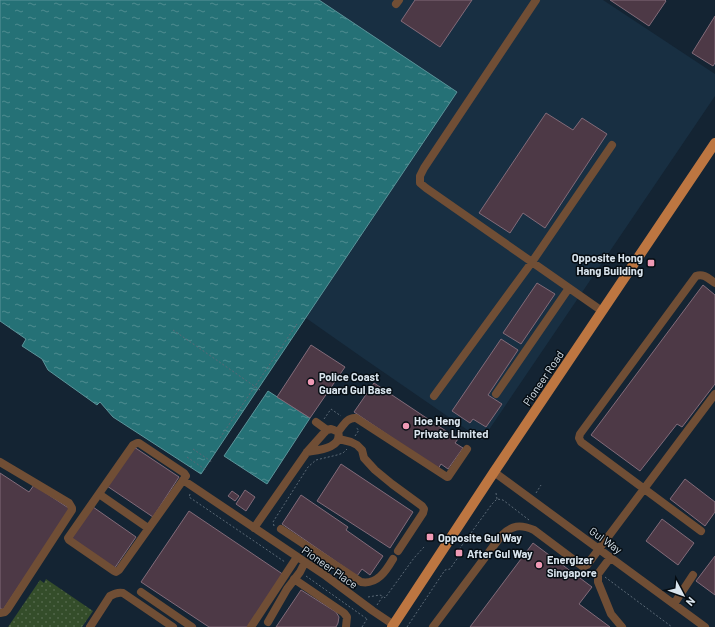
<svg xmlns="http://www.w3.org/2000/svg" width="715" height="627" viewBox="0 0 715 627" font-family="Barlow,sans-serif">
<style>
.built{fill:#182f42}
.green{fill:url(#green-dots)}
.water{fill:url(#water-ripples);stroke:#5b949a}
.building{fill:#4d3946;stroke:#826b79}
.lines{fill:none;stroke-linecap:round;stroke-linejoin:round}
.path{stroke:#5b6976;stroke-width:1;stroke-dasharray:2 2;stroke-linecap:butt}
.minor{stroke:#704e35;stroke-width:8}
.major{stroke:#bd7641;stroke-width:10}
.poi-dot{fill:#f09ab5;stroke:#060d13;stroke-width:1.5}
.labels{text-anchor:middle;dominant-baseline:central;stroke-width:3;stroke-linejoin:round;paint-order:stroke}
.poi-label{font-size:11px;font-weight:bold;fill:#d9e4ed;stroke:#060d13;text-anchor:start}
.street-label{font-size:11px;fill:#d9e4ed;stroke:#060d13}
</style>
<defs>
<pattern id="green-dots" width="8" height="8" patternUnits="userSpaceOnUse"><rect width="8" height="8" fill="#344d2a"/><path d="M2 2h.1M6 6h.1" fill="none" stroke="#516649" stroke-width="1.8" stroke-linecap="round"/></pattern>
<pattern id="water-ripples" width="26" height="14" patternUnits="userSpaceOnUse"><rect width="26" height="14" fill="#257176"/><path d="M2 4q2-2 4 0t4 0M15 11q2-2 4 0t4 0" fill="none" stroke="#4e8c90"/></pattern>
</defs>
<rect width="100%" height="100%" fill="#142433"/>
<path class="built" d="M319,0H603L715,74V96L482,440L363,358L306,318L457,92Z"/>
<path class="green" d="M46,579L93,611L82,627H8L40,580L44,583Z"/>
<path class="water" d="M0,0H319L457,92L201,474L113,417L100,402L97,405L48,370L42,359L22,346L26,339L0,321Z
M268,391L310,418L267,484L224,456Z"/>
<path class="building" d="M415,0H472L440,47L401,21Z
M610,0H665L666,1L649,26Z
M715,16V63L713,66L692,53Z
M546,113L573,130L582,118L607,134L545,228L523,213L510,233L479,213Z
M537,283L555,294L521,344L503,333Z
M703,285L715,295V384L682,427L677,424L640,471L591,435Z
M501,339L518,350L488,395L502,404L486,427L473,419L470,423L452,411Z
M311,345L345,367L310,418L277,397Z
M374,383L458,439L455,443L463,448L448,469L441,464L438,469L354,412Z
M134,447L179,477L153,517L107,486Z
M341,464L413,512L390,548L317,501Z
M0,473L29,492L34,485L70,509L3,610L0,608Z
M685,479L715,502V512L705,526L670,499Z
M245,490L255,497L246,511L236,504Z
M232,491L239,496L235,501L228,496Z
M301,495L348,527L346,530L383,556L370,575L362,569L357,576L282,524Z
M93,507L136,537L114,569L71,539Z
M189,511L284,575L249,627H209L141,582Z
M662,519L694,543L678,565L646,541Z
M533,543L592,587L579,604L610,627H470Z
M715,556V595L696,581Z
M301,590L336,612L339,617L338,623L336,627H276Z"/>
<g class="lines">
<path class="path" d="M173,330L260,390
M324,419L331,409L341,416
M355,436L359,430L356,428
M220,438L297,324
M193,449L212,462
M187,457L206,470
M496,493L497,499
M536,493L541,485
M190,494L189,497L285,562
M274,526L273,522L308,467L316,460L337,455L343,453L347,449
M306,576L367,619
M605,577L672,627
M368,597L380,595L382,596
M377,605L383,596L385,598L414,558L424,547
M362,627L367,619
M407,627L445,570L450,569L459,556L460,548L492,504L497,499L503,500L529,520"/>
<path class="minor" d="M536,0L424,168L420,176V183L426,188L602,311
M396,4L399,0
M496,394L569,288
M434,396L532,262L612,145
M316,422L327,430
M338,432C343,426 347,417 356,418L447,477H448L467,449
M339,439L351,442L357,445L362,450L364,458L375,470L392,484L422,506L424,509L423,513L398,551
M137,443H139L184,473L186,476L119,570L116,572L114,571L69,540L68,538L133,445Z
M0,462L69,503L72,508V510L7,610L5,612L0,613
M494,472L705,627
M183,480L326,576L373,611L394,625
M99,494L148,528
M254,528L307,452L323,434L327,430L331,429L334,430L338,432C343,448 318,450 307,452
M281,529L361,582C377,585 386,571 393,559
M701,531L581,442L579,438L580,434L696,276C704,273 709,279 715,283
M610,558L598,574V582L611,614L622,627
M294,579L344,613L347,617L346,627
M141,592L192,627
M674,604L693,575
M268,622L287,589L300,572L305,562
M90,627L110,596C115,593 118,592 123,593L173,627
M251,627L297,557
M433,627L501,536C512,525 520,524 534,530L582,566H585L587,565L715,394"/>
<path class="major" d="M392,627L494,472L715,143"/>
</g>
<g class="poi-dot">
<rect x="647" y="259" width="8" height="8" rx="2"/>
<circle cx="311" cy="382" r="4"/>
<circle cx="406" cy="426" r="4"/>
<rect x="426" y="533" width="8" height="8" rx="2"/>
<rect x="455" y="549" width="8" height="8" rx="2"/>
<circle cx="539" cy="565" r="4"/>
</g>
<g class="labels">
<g class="poi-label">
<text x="643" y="257" text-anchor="end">Opposite Hong<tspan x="643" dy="13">Hang Building</tspan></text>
<text x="319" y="376">Police Coast<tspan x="319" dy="13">Guard Gul Base</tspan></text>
<text x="414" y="420">Hoe Heng<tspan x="414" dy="13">Private Limited</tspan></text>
<text x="438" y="537">Opposite Gul Way</text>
<text x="467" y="553">After Gul Way</text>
<text x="547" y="559">Energizer<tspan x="547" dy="13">Singapore</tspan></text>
</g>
<g class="street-label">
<text transform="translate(543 378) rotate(-56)">Pioneer Road</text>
<text transform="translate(606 540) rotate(36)">Gul Way</text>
<text transform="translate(330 567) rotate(35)">Pioneer Place</text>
</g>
</g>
<g transform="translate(683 595) rotate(131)" stroke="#060d13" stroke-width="3" paint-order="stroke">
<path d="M0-3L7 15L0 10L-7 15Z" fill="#d9e4ed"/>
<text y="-6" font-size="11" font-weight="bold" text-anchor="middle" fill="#d9e4ed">N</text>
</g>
</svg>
